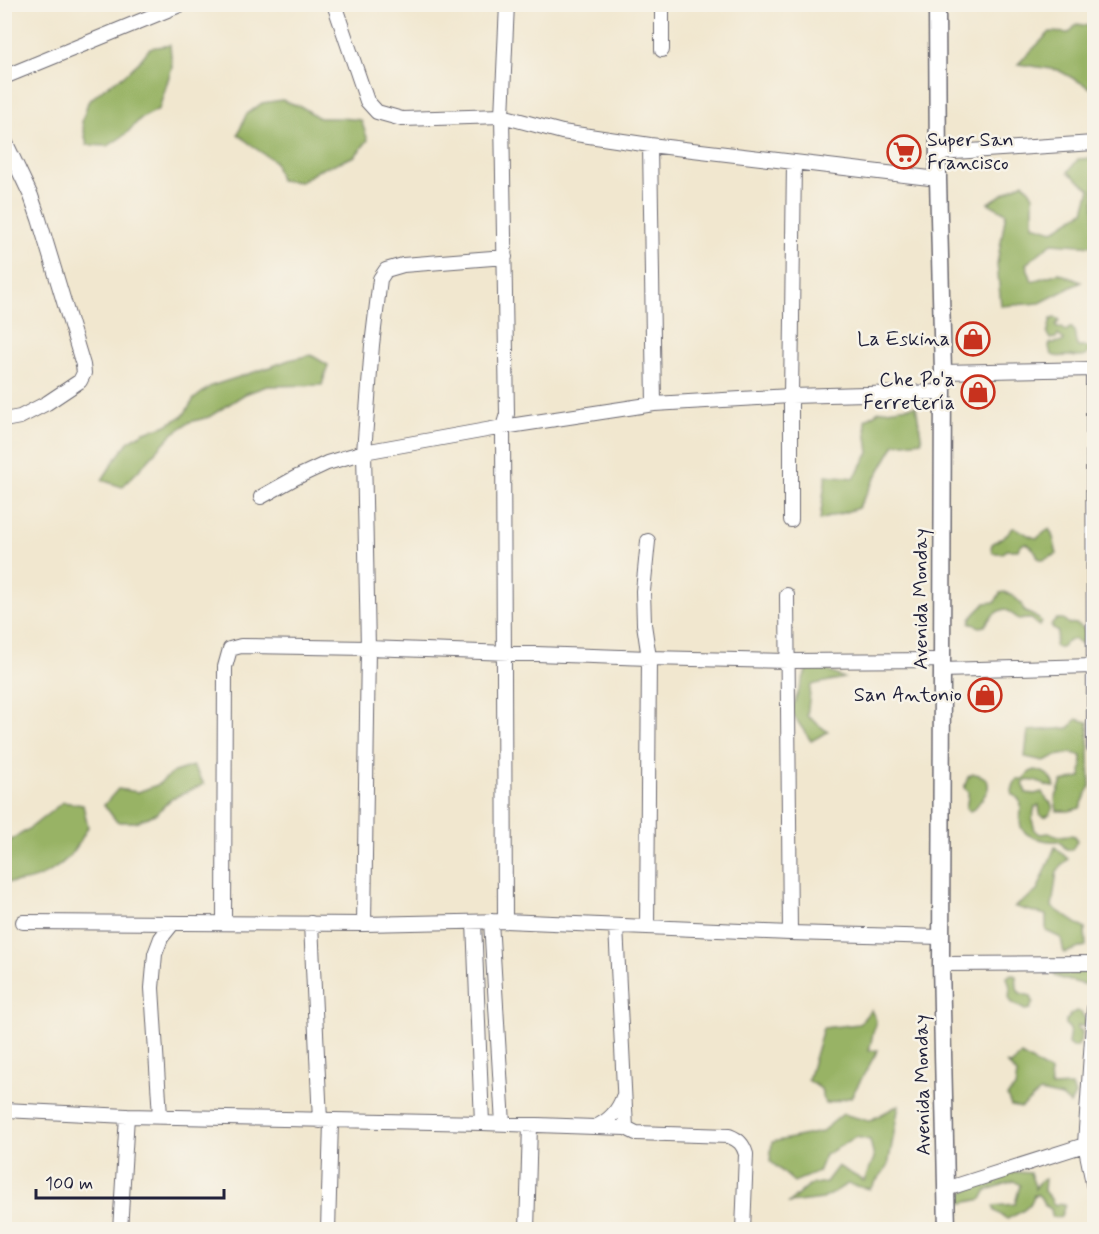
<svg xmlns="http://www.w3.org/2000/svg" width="1099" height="1234" viewBox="0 0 1099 1234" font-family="Mynerve,sans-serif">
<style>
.forest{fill:#98b365;stroke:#5d6a50;stroke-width:1.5}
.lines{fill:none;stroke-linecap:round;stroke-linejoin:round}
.minor-casing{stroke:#6a676f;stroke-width:16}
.major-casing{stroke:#6a676f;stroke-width:19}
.minor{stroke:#fff;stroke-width:14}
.major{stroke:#fff;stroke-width:16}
.labels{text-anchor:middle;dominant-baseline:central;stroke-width:5;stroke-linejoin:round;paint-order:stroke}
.poi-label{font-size:20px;fill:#22223b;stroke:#f7f3e8;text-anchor:end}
.street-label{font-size:20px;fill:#22223b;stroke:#f7f3e8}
</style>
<rect width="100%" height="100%" fill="#f7f3e8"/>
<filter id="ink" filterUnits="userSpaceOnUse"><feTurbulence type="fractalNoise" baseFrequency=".0167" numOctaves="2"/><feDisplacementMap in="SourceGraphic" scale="12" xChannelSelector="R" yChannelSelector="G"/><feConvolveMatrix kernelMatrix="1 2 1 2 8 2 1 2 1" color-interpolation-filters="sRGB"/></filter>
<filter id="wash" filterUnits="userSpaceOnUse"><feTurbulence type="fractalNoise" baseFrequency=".008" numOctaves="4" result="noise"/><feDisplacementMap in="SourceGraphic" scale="24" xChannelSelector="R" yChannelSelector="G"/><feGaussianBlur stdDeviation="1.35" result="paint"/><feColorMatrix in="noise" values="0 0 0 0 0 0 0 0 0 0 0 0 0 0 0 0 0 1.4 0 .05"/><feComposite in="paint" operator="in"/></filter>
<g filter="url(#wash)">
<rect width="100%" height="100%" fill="#f1e7cf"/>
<path class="forest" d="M1077,24L1094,27V90L1058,70L1018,64L1050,32L1069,33Z
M170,45L172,67L159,109L140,119L126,134L108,146L87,145L82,122L88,102L104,88L122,77L138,63L150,48Z
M282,100L302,107L319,118H341L361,120L368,140L355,156L319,170L300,182L280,180L274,161L255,148L238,134L246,115L262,103Z
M1094,158V246L1052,243L1026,264L1032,281L1059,273L1081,282L1040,303L1001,306L997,264L1006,213L988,203L1023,182L1033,195V225L1053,231L1084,211L1090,189L1068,172L1078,159Z
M1054,318L1059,319V321L1056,325L1057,328H1062L1066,331L1071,327C1078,333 1073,340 1078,347H1089L1091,349L1086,356C1080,358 1077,357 1071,356C1060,355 1050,362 1049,345L1051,343L1062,342L1064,340L1058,335L1056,338L1050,339L1047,334L1051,319Z
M311,355L328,365L322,385L267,386L245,394L209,417L190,422L172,434L138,471L122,487L102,480L114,461L128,442L144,432L164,426L183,416L194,399L211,386L270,367L289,360Z
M916,406L922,441L895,444L858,508L820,520L826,475L854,478L869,453L865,420L879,411Z
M1013,528C1022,529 1027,537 1037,538L1049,529C1055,537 1054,545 1057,554L1043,560L1038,558C1036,550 1032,546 1025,543L1020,545L1018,550H1007L1003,553H993L991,548L992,544L1006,535Z
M1005,592C1011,595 1018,599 1022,605C1023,607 1023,609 1024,610C1028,616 1035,613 1041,622L1039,626L1035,623L1032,619H1019L1005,609C996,611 989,618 985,626L980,627L970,623C972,613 979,611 985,603L995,602L1000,593Z
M1057,619H1063L1069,624C1079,622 1083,628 1089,634L1088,647L1074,639L1068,641L1062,647H1056L1055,645L1058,632L1054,630L1051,625Z
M809,663L844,678L811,685L807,716L828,732L811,741L791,712Z
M1077,719L1088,722L1090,786L1080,808L1069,811H1057L1055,799L1062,782L1081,777L1082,756L1072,753L1056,756L1044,761L1025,757L1028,731L1069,728Z
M193,766L204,784L171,799L157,813L137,822H117L104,805L118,789L138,792L157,785L174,772Z
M1035,770C1044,771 1053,777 1055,787C1043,787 1035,777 1023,782L1026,793L1035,794L1042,792L1047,800L1051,803L1053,809L1050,814L1045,817L1040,815L1039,805L1035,807L1032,820L1035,830L1040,834L1050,833L1059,836L1070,835L1075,836L1077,841L1072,850L1066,849L1059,841C1052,842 1046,841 1039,839C1002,830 1035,805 1012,794C1012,788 1013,784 1017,779H1023L1030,772Z
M973,774C978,774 982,775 986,779C994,790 979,800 975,809L970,811L966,808L968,797V791L964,788L968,777Z
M63,802L83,805L88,827C83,835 79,845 73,852C57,872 29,885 5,882V847L11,840L29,829Z
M1055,847L1068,859L1057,871L1052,907L1085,929L1086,946L1064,953L1061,938L1046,931V915L1015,907L1037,891Z
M1068,967L1083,970L1088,973L1092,977L1090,982L1085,985C1075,981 1065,981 1055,976L1054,972L1057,968Z
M1011,974L1016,976C1018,982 1014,992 1023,994C1026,995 1029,995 1031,996L1033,1002L1030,1009L1025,1010L1011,1002L1009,997L1010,987L1007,977Z
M871,1010L876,1020L869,1051L878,1050L851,1097L825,1104L821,1089L808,1080L823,1028L859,1024Z
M1076,1011L1081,1012L1086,1021L1083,1026H1078L1077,1028L1082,1031C1082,1038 1081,1041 1077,1047H1072L1068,1044L1070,1029L1066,1025V1020L1069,1018L1071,1014Z
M1021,1055L1050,1072L1051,1087L1072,1086L1075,1095L1070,1104L1062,1097L1040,1092L1021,1108L1011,1106L1007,1096L1015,1088L1017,1074L1006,1063L1011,1065Z
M899,1105L888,1166L870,1189L847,1184L823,1199L789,1203L809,1185L826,1182L838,1166L864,1181L874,1158L870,1140L856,1137L825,1155L818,1172L794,1182L770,1161L772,1142L821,1132L843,1114L869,1121Z
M1005,1171L1030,1173L1035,1186V1189L1040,1181L1045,1179L1044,1191L1051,1199L1053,1204L1055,1205L1060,1203L1065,1205L1061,1216L1058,1217H1053L1052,1215L1051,1209L1044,1205L1041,1198L1037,1194L1035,1196L1034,1195C1031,1209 1019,1213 1007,1219L995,1211L993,1206L1015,1204L1020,1185L1014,1181L987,1190L982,1199L963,1203L957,1202L956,1198L980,1181Z"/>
</g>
<g filter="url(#ink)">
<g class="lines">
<defs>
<path id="minor" d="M334,4L367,101L377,112L402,119L502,116L562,132L650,145L938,179
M662,4V50
M4,77L182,4
M4,139L31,196L39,219L83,365L84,373L80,381L47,403L20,417L4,420
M650,145L654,404
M938,153L1094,143
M1093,369L1094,748
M943,372L1094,369
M261,497L295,478L327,463L364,452L503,427L654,404L791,396L942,392
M791,520V396L794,162
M787,595L790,933
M941,670L1094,666
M491,921L503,1124
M505,921L503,427L507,414L502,116L507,4
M23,922L364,924L505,921L790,933L941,937
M474,922L482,1123
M224,923L225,667L230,649L241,646L368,648L649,658L788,661L941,660
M311,923L320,1121
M364,924L368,648L364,452L372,345L380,279L386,270L403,265L505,257
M616,926L626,1128
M647,927L649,658L644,624L643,591L648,541
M941,964L1094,963
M1094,1008L1085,1144L1094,1188
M4,1110L127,1116L482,1123L595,1127L626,1128L636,1133L729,1136C739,1140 743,1144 746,1154L743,1230
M160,1116L152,988L155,954L161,938L173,923
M595,1127C609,1121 618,1112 623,1097
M946,1189L1094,1142
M120,1230L127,1116
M328,1230L331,1121
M527,1230L530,1125"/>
<path id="major" d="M937,4L938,179L943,372L941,964L947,1230"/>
</defs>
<use href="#minor" class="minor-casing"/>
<use href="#major" class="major-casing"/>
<use href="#minor" class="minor"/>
<use href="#major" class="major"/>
</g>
</g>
<defs>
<symbol id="supermarket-ring" viewBox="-11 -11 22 22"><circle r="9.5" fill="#f7f3e8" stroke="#c8321e" stroke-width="1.5"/><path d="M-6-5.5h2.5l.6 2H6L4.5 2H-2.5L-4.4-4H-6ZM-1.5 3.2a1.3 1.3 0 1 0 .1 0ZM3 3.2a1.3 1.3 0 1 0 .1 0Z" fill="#c8321e"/></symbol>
<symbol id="shop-ring" viewBox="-11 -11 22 22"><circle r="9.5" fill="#f7f3e8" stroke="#c8321e" stroke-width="1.5"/><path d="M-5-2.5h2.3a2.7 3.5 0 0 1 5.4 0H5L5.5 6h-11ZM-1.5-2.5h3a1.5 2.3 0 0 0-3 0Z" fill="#c8321e"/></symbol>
</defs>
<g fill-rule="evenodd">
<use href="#supermarket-ring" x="885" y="133" width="38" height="38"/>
<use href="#shop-ring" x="954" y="320" width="38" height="38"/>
<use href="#shop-ring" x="959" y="373" width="38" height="38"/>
<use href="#shop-ring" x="966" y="676" width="38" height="38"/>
</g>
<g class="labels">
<g class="poi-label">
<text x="927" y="140" text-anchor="start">Super San<tspan x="927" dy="23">Francisco</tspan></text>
<text x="950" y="339">La Eskina</text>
<text x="955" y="380">Che Po'a<tspan x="955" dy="23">Ferretería</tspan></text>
<text x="962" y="695">San Antonio</text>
</g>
<g class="street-label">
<text transform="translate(921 599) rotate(-90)">Avenida Monday</text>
<text transform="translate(923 1085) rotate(-91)">Avenida Monday</text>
</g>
</g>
<rect width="1099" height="1234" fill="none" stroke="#f7f3e8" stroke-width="24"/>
<path d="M36 1189v9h188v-9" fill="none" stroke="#22223b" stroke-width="3"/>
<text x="45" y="1189" font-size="18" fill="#22223b" stroke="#f7f3e8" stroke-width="4.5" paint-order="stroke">100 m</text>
</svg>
